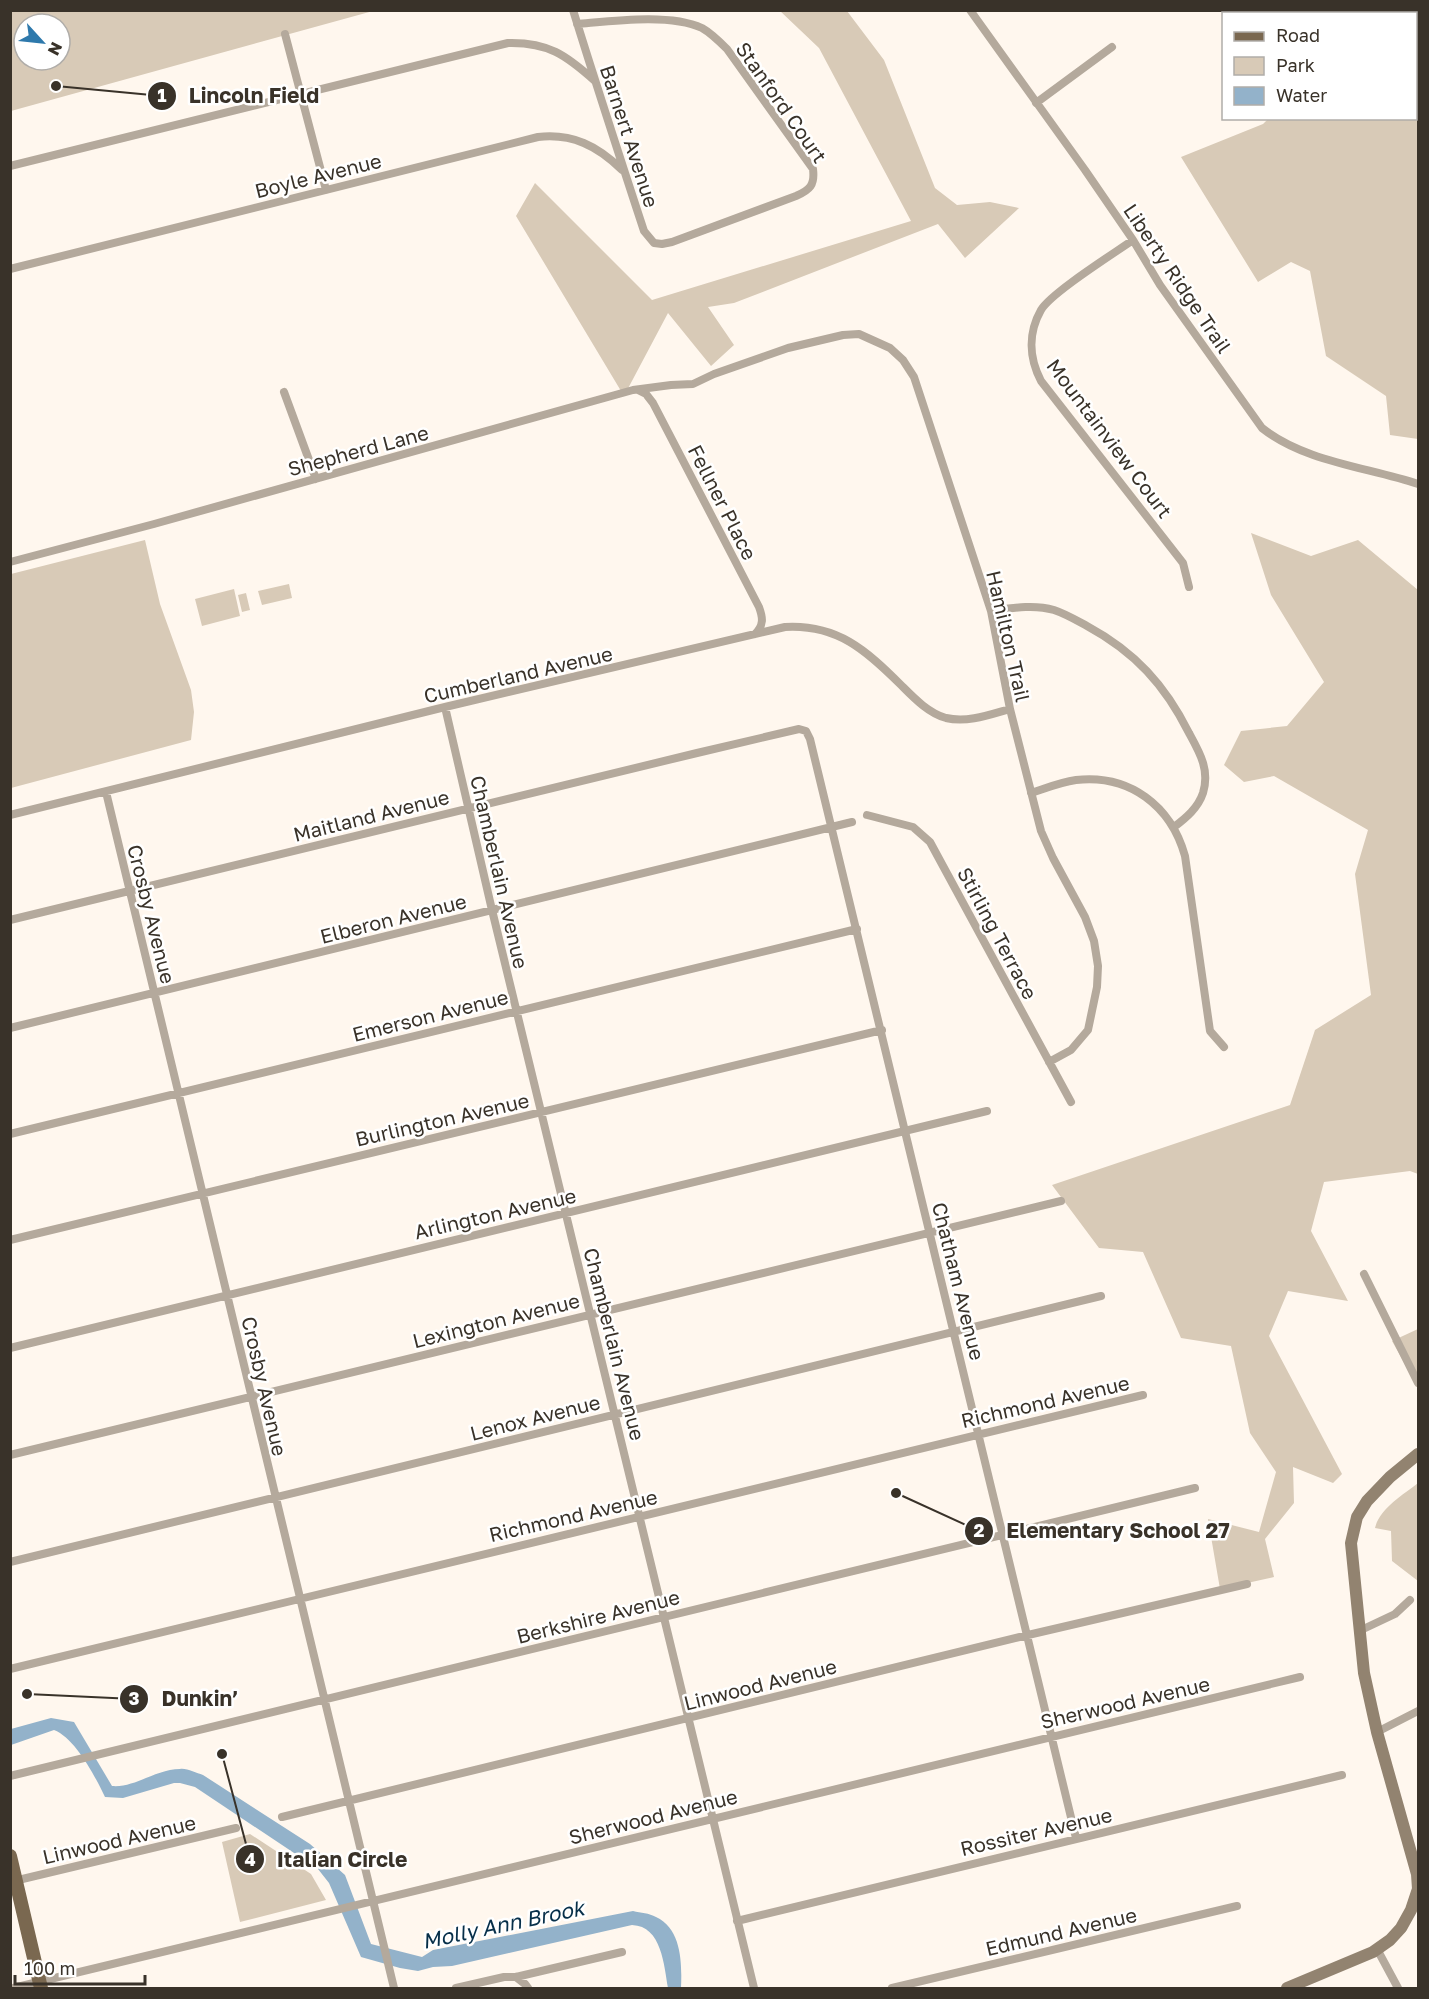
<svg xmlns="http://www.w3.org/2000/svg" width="1429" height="1999" viewBox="0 0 1429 1999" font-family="'Golos Text',sans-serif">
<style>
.green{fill:#d8cab7;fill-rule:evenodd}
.water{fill:#93b2ca}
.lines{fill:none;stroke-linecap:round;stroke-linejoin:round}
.minor{stroke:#b4a99c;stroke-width:8}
.secondary{stroke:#928370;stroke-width:12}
.primary{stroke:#7a6850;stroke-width:14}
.labels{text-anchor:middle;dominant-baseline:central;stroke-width:5;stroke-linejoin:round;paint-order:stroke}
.street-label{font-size:20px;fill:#393229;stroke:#fff}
.water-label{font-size:21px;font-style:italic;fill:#072f49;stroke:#fff}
.leader{fill:none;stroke:#393229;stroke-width:2}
.callout-dot{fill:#393229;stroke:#fff;stroke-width:2}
.mark-label{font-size:18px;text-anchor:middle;font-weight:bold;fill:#fff}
.callout-label{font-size:21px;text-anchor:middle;font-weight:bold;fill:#393229;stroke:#fff;stroke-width:5;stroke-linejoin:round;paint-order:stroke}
</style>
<rect width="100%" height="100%" fill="#fff7ee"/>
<path class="green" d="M779,10L847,11L884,60L935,188L957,205L990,202L1019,208L965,258L938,224L734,303L708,307L734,345L711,366L668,313L624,396L516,216L535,183L652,300L911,221L819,48Z
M11,11H373L11,111ZM24,24H60V60H24Z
M1418,11V439L1390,435L1386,396L1326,356L1310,271L1291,262L1258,282L1181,157L1263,124L1268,119L1416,118V14Z
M1251,533L1311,556L1358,540L1418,590V1174L1410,1171L1324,1182L1311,1231L1348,1301L1288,1291L1269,1336L1342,1474L1333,1483L1293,1467L1294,1503L1265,1539L1274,1577L1220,1589L1208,1519L1259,1532L1276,1472L1250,1433L1231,1346L1181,1338L1143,1252L1099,1248L1052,1185L1290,1105L1315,1030L1371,995L1355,874L1368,830L1274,776L1244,782L1224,765L1241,731L1287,726L1324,682L1271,595Z
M145,540L160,604L191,690L194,712L191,740L11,788V574Z
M289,584L292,598L262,605L258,591Z
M234,589L240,616L202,626L195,599Z
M246,593L250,610L242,612L238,595Z
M1418,1329V1387L1392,1341Z
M1418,1483V1581L1392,1561L1391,1531L1375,1528C1380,1508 1403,1495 1418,1483Z
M250,1834L311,1874L326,1900L240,1922L222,1842Z"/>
<path class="water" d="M51,1718L74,1722L112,1786C135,1788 156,1769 180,1769C187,1768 196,1773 203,1775L310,1844L345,1875L371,1944L422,1957L433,1950L633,1911C641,1913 649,1913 656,1917C682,1929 682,1964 681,1988H668C664,1966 662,1926 632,1925L452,1966L433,1967L418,1971L400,1968L361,1957L329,1883L318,1869L195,1787L180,1783H174L123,1798L105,1797C95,1776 75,1738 54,1730L11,1745V1729Z"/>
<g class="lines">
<path class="minor" d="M573,10C596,84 620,158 644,231L654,243L662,244L672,242L796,196C810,190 815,185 813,169L727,49C719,41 711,33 702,28C670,13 612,21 577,24
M970,10L1085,170L1133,240L1160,285L1262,428C1305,462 1367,467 1418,484
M1262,10L1263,14
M285,34L326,190
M1036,103L1112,47
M10,166L508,43C548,42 566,55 595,81
M1133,240C1113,254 1051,293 1041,310C1028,333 1029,358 1041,381L1183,563L1189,587
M10,269L538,137C572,133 598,146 622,170
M638,390L646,394L653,403L759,607C763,618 764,625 755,634
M284,392L316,479
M10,562L154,524L633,390L671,385L693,384L714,374L788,348L843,335L859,334L890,348L903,360L914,377L991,611L1010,709L1041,831L1053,858L1085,917L1094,941L1098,966L1097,987L1088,1030L1071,1050L1049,1062
M991,611C1012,608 1034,604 1054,610C1066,614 1076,620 1087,626C1135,652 1165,685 1189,733C1200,753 1210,770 1203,793C1198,808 1186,818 1174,827
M445,707L492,910L754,1988
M106,792L394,1988
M1031,793C1046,788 1061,782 1076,780C1130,774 1171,806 1185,856L1210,1031L1224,1047
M10,815L445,707L785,627C837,624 866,650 901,685C913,697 928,713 946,718C967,723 989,715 1010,709
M867,815L913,827L930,842L1071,1102
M10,920L697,753L799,729L806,731L810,739L1076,1838
M10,1028L852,822
M10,1134L857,929
M10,1240L882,1030
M1364,1274L1418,1383
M10,1348L987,1111
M10,1455L1061,1201
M10,1562L1101,1296
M1359,1631L1395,1614L1410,1600
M10,1669L1143,1395
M1377,1732L1418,1711
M10,1776L1195,1488
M282,1817L1028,1635L1247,1584
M14,1881L236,1828
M737,1921L1342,1775
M1377,1949L1398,1988
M516,1977L525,1984L528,1988
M13,1988L1300,1677
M456,1988L504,1977H516L622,1952
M892,1988L1237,1906"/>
<path class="secondary" d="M1287,1988L1373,1952L1390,1940L1401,1928L1411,1910L1418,1889L1417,1874L1377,1732L1364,1673L1351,1543L1357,1517L1367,1501L1390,1477L1418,1454"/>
<path class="primary" d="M10,1856L41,1988"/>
</g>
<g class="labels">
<g class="street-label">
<text transform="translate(782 102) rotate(55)">Stanford Court</text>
<text transform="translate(630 136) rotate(72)">Barnert Avenue</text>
<text transform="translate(318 175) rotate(-14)">Boyle Avenue</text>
<text transform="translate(1178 278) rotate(56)">Liberty Ridge Trail</text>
<text transform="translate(1110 438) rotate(53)">Mountainview Court</text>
<text transform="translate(358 450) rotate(-15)">Shepherd Lane</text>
<text transform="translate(723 502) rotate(63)">Fellner Place</text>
<text transform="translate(1009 636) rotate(77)">Hamilton Trail</text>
<text transform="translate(518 674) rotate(-13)">Cumberland Avenue</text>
<text transform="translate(371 815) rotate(-14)">Maitland Avenue</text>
<text transform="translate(500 872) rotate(77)">Chamberlain Avenue</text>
<text transform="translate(152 914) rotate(76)">Crosby Avenue</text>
<text transform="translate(393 918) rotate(-14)">Elberon Avenue</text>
<text transform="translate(998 933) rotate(62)">Stirling Terrace</text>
<text transform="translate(430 1015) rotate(-14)">Emerson Avenue</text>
<text transform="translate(442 1119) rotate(-13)">Burlington Avenue</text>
<text transform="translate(495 1213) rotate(-13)">Arlington Avenue</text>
<text transform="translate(959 1281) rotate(76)">Chatham Avenue</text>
<text transform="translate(496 1320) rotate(-14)">Lexington Avenue</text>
<text transform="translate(615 1344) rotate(76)">Chamberlain Avenue</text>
<text transform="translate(265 1386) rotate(77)">Crosby Avenue</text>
<text transform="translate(1045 1401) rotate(-13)">Richmond Avenue</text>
<text transform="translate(535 1417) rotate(-14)">Lenox Avenue</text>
<text transform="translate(573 1515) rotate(-13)">Richmond Avenue</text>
<text transform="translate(598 1616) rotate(-14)">Berkshire Avenue</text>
<text transform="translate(760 1684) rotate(-14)">Linwood Avenue</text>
<text transform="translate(1125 1702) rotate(-13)">Sherwood Avenue</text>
<text transform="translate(653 1816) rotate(-14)">Sherwood Avenue</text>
<text transform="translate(1036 1831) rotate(-13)">Rossiter Avenue</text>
<text transform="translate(119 1839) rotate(-13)">Linwood Avenue</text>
<text transform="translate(1061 1931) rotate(-13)">Edmund Avenue</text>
</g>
<g class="water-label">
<text transform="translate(503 1924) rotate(-12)">Molly Ann Brook</text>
</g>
</g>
<path class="leader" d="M56 86L162 96M896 1493L979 1531M27 1694L134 1699M222 1754L250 1859"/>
<g class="callout-dot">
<circle cx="56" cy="86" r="6"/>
<circle cx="896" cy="1493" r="6"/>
<circle cx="27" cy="1694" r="6"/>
<circle cx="222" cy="1754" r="6"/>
<circle cx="162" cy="96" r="15"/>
<circle cx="979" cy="1531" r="15"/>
<circle cx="134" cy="1699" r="15"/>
<circle cx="250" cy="1859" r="15"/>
</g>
<g class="mark-label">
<text x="162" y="102">1</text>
<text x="979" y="1537">2</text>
<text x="134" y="1705">3</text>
<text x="250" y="1866">4</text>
</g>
<g class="callout-label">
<text x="254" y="103">Lincoln Field</text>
<text x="1118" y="1538">Elementary School 27</text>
<text x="200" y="1706">Dunkin’</text>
<text x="342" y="1867">Italian Circle</text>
</g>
<rect width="1429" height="1999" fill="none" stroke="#393229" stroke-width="24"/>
<rect x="1222" y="12" width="195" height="108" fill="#ffffff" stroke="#b0ada9" stroke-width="1.5"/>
<rect x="1234" y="32" width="30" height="9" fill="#7a6850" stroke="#b0ada9" stroke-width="1.5"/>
<text x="1276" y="42" font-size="18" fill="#393229">Road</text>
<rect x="1234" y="57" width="30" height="18" fill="#d8cab7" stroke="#b0ada9" stroke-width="1.5"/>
<text x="1276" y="72" font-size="18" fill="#393229">Park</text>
<rect x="1234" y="87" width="30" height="18" fill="#93b2ca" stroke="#b0ada9" stroke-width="1.5"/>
<text x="1276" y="102" font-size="18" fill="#393229">Water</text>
<g transform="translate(42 42) rotate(117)"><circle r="28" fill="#ffffff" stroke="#b0ada9" stroke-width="1.5"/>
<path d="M0-4.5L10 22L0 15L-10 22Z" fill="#2e79ac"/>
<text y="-9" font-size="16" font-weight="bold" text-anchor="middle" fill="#393229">N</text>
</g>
<path d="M15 1975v9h130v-9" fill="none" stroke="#393229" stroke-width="3"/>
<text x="24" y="1975" font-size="18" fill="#393229" stroke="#ffffff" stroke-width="4.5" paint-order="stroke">100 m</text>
</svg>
